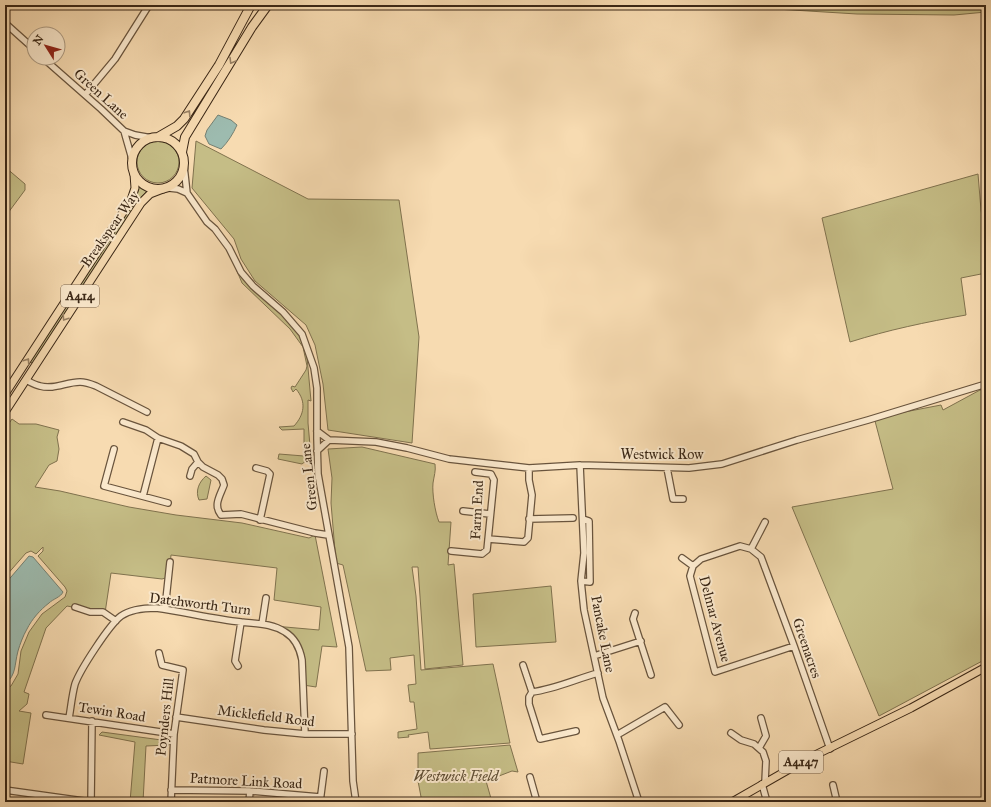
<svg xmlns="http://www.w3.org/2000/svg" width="991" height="807" viewBox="0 0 991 807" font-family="'IM FELL Great Primer',serif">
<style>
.green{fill:#c5bd86;stroke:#80724e}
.water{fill:#9dbbaf;stroke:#758072}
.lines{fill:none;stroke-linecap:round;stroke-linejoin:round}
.minor-casing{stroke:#69543d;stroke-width:8}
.major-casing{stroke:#3a2716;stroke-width:9}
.highway-casing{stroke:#3a2716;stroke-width:10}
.minor{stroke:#fae8cc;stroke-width:5.5}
.major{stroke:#f7dbb1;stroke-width:7}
.highway{stroke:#f7dbb1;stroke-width:8}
.oneway{stroke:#988164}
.labels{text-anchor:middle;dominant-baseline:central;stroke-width:4;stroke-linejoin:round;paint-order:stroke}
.shield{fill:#fae8cc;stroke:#74614d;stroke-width:1}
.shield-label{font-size:13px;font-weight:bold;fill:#3a2716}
.street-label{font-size:14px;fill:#3a2716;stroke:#fae8cc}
.park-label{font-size:14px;font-style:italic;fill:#5d4c32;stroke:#fae8cc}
</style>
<rect width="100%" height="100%" fill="#f7dbb1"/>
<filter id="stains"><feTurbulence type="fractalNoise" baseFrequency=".005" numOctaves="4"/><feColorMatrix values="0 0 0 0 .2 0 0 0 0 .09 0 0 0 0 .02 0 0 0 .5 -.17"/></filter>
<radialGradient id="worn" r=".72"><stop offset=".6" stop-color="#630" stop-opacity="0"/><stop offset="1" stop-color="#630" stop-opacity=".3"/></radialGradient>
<path class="green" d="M711,5H986V12L954,15L857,14Z
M137 162a21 21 0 1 1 42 0a21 21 0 1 1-42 0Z
M196,141L308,199L399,200L419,337L412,443L328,430L323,384L315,345L306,325L255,281L241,259L234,239L192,188Z
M5,167L25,184V190L5,217Z
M978,174L981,210L986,242V273L961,278L966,315C926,322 888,330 850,342L822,218Z
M139,185L148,190L138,200L135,206L132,204L137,195Z
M131,206L134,207L33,363L30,362Z
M237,271L253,289L287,317L298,332L306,346L311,401L308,400V423L311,457L302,464L278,459L279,454L304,456V429L282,430L279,427L294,426C304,415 307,402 296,389L293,392L291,388L292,386L295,387L306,370L307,366L303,347L290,329L242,283Z
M980,390H986V659L879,716L792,507L893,489L875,421L889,415L941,405L943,410Z
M12,419L19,424H36L59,430L57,437L59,449L57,461L49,465L35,487L60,491L129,507L176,515L242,523L309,538L315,535L337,647L322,646L316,687L303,685L302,660L294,640L274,626L319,630L321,607L274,600L277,568L171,555L169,577L162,579L111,573L105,613L67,606L46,628L24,692L29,694L27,704L19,711L31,713L23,764L5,761V689L11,686L18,674L21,651L29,632L42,614L65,597L67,591L65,587L38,556L43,551V547L36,554L31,551L26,553L5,577V429Z
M362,447L435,464C436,471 434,476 433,483C432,493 435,512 439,522H451L448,565L454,564L463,665L425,669L418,567H412L416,596L421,670L493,664L510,743L430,749L428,732L408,735L409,737L398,738V732L417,729L414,702H410L408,685L416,684L414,655L390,658L391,670L366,671L343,565L336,563L331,503L332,478L328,449Z
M206,476L211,480L207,499L199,500C195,491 199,482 206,476Z
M551,586L556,642L476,647L473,594Z
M102,732L169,741V745L146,746L143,802H130L135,742L99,735Z
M510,745L518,772L512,771L486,781L492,802H422L418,781V753Z"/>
<path class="water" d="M218,115L231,120L237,125C233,134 228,142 221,149L209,144L205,136L207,130Z
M29,556L33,557L63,592C61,597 53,599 49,603C40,610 32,619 27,629C23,636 20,644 18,651C14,666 17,673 5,685V584Z"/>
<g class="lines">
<defs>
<path id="minor" d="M5,23L34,49
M43,58L101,109L124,131L135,135L152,138
M85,95L115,59L149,5
M124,131L132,159
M184,166L187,193L207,222L215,229L229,248L241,272L253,286L283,312L302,334L314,368L317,388V439L318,474L349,647L353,781L356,802
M169,188L178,189L187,193
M26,380C30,382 35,385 40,386C54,390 66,382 80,382C85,382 91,384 96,386L147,412
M123,422L146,430L158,438L181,446L194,454L198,462L203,467L218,475L222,479L224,485C220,496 213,505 221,515L241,514L315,533L328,535
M317,431L329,440L376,442L407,448L449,459L529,468L580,465L689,468L722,464L797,440L868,420L986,384
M114,449L104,486L168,503
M317,451L329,440
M580,465L584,553L581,581L584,610L603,698L619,741L639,802
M256,468L267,471L270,474L260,520
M667,468L673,499H683
M190,476L192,469L198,462
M143,496L158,438
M463,511L490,514
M529,519L573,518
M488,539L524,542L528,538L532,495L529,480V468
M751,549L765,522
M451,551L482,554L487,550L494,480L491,474L475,472
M682,558L693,566
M581,581L590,582L589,521L583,519
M75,607L90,612H103L116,621
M165,609L170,562
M635,613L633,619L651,675
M262,624L266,598
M794,646L715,672L690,576L693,566L701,559L740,546L751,549L761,557L794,646L830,749
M159,653L162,665L183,670L174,734L171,802
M594,656L641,641
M523,665L532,692L529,697V704L540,739L576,731
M238,666L235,661L241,622
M532,692C555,689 576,679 598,673
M46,715L174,734
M176,717L264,730L305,734H352
M69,718C71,707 72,695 75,684C80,670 109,625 121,616C131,609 144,608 156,608C185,612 213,619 241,622C257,624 271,623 285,632C295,638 300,649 302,660L305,734
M731,733L741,740L754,744L763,752L766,761L765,782
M617,735L665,707L679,725
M759,748L766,736L761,718
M530,777L537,802
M762,784L767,802
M833,785L837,802
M5,790L91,802
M171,790L250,791L320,797
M91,802L92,721
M249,802L250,791
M320,802L324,771"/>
<path id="major" d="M5,394L131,200L135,188L134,174
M5,412L141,203L150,194L163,189
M732,802L807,759L911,708L986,667"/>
<path id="highway" d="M132 163a26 26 0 1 1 52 0a26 26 0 1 1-52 0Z
M158,137L177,126L184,119L219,65L251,5
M182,152L185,137L196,119L252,27L268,5"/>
</defs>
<use href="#minor" class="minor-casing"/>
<use href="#major" class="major-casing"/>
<use href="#highway" class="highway-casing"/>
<use href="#minor" class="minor"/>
<use href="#major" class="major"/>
<use href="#highway" class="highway"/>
</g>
<defs><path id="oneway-chevron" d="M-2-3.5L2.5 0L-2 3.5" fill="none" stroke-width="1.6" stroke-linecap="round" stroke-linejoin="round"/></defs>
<g class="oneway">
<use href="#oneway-chevron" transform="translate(232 61) rotate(121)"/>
<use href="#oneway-chevron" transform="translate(188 113) rotate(-57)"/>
<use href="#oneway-chevron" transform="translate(65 318) rotate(123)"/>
<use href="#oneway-chevron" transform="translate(27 361) rotate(-56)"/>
</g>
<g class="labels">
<g class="shield">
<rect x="61" y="285" width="38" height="22" rx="3"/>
<rect x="779" y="751" width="44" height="22" rx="3"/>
</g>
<g class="shield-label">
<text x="80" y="296">A414</text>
<text x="801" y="762">A4147</text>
</g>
<g class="street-label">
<text transform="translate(101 94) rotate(42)">Green Lane</text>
<text transform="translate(110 229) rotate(-55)">Breakspear Way</text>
<text x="662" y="454">Westwick Row</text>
<text transform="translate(309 477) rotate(-96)">Green Lane</text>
<text transform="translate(477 510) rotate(-87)">Farm End</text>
<text transform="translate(200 604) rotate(7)">Datchworth Turn</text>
<text transform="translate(715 619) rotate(75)">Delmar Avenue</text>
<text transform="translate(603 634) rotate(79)">Pancake Lane</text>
<text transform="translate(807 648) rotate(71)">Greenacres</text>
<text transform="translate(112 712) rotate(9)">Tewin Road</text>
<text transform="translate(266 716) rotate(7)">Micklefield Road</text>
<text transform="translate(165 717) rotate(-84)">Poynders Hill</text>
<text transform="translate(246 781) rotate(3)">Patmore Link Road</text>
</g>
<g class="park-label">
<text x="456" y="776">Westwick Field</text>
</g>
</g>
<rect width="991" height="807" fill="none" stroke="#f7dbb1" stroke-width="20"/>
<rect x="6" y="6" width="979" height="795" fill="none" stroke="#3a2716" stroke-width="2"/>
<rect x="10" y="10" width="971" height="787" fill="none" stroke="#3a2716"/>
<g transform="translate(46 46) rotate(307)"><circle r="19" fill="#fae8cc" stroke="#ad9b83"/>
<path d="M0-3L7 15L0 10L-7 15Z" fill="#8f2418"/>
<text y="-6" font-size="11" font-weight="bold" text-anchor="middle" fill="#3a2716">N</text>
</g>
<rect width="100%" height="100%" filter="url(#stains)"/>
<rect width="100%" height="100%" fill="url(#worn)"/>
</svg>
